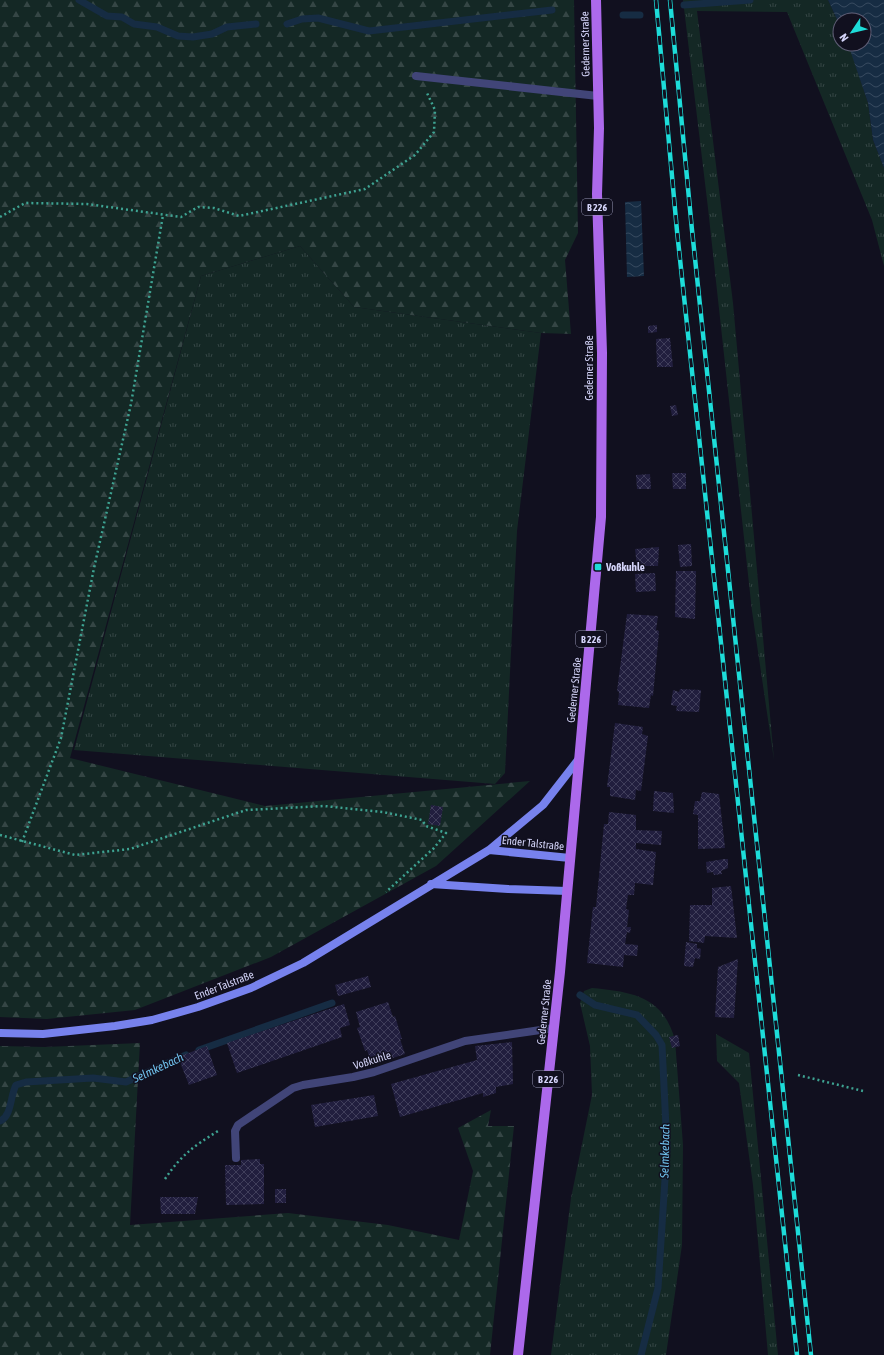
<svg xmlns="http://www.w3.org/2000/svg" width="884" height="1355" viewBox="0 0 884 1355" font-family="'Asap Condensed',sans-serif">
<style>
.grass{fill:url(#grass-tufts)}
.forest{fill:url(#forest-firs)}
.water{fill:url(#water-waves)}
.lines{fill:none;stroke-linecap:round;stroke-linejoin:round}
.stream{stroke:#162c43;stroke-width:7}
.building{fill:url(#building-cross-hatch)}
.path{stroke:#3ea392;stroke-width:2.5;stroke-dasharray:2 3;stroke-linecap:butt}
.lane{stroke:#414578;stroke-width:8}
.street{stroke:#414578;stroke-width:8}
.secondary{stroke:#7782ed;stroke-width:8}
.primary{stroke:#ac69eb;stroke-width:10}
.rail-casing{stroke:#1ddcd9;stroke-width:4.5}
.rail{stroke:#11101f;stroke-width:3;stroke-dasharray:9;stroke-linecap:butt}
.poi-dot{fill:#1ddcd9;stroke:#11101f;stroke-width:1.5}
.labels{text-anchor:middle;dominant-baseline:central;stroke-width:3;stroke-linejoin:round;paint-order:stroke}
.shield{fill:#11101f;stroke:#9a99b8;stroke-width:1}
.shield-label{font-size:10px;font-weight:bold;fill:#d4d4f9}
.street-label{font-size:11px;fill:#d4d4f9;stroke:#11101f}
.poi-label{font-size:11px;font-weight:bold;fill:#d4d4f9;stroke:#11101f;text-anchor:start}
.water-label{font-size:12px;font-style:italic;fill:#6fc0ec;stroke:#11101f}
</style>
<defs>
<pattern id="grass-tufts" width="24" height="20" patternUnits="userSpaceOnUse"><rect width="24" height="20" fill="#142825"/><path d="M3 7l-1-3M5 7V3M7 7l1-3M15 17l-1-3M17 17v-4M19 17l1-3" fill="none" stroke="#354645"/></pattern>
<pattern id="forest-firs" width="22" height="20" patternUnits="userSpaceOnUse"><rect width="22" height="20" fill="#142825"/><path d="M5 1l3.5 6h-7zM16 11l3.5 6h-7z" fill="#354645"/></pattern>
<pattern id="water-waves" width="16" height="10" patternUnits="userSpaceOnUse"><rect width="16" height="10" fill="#162c43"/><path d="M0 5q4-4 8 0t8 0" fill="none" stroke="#374a5f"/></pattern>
<pattern id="building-cross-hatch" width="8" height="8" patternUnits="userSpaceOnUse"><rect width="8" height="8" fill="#211e3e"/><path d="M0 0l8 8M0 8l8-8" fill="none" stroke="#403e5b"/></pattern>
</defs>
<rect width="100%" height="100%" fill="#11101f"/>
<path class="grass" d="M683,0H828L840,26V44H848L850,48L868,103L873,140L884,168V266L872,220L787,12L697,11L733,303L774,760L752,611L708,208Z
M300,246L354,307L541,333L517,531L505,773L495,784L74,750L201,276Z
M592,988C632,992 663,996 675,1040L683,1145L682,1245L666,1355H551L571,1198L592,1095L590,1046L580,1003L584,991Z
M716,1034L749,1053L778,1355H768L753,1185L739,1083L717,1061Z"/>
<path class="forest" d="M0,0H574L578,233L565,260L571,334L541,333L354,307L300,246L201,276L70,758L265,806L530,781L436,866L271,957L135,1010L47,1019L0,1017Z
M140,1043L130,1225L288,1213L388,1225L459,1240L473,1171L458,1128L491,1110L488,1126H514L490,1355H0V1046L45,1047Z"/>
<path class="water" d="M828,0H884V168L873,140L868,103L848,44H864V20H840V26Z
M641,201L644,276L627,277L625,202Z"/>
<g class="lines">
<path class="stream" d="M79,0L107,16L122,17L134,24L157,27L178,36L193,37L212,34L227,27L256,24
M684,5L750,0
M623,15H640
M287,24L302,19L318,18L369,31L552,10
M580,995L595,1005L637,1015L656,1035L662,1045L667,1148L658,1288L641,1355
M199,1050L332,1003
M0,1121C12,1116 10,1096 16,1085L26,1082L93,1078L126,1082L186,1055"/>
</g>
<path class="building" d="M657,325V332L648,333V326Z
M670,338L673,367H657L656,339Z
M676,405L678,415L672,416L670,406Z
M672,473H686V489H673Z
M650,474L651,489H637L636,475Z
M691,544L692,566L680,567L678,545Z
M659,547L658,566H637L635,549Z
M676,571H696L695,619L675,617Z
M655,573L656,591L636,592L635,574Z
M627,614L658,616L656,630L659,631L658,643L653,696L651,695L649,708L618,705L619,692L617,691Z
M680,689L701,690L699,712L676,711L677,706L671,705L673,690L679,692Z
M615,723L643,727L642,734L648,736L641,791L636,790L635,800L610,796V787H607Z
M654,791L673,793L674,813L653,811Z
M702,792L719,794L725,848L698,849V815L693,814L695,801H700Z
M431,805L443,807L440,826L428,824Z
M609,812L636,815V830L662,831L661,845L636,843V849L656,852L653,885L635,883L634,895H628L626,909L629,910L627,927H631L630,933L627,932L625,944L638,945L637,956L624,955L623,967L587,963L593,907H596L604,824H608Z
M724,859H728V868L721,871L722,874L714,875L713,872L707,873L706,862Z
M731,886L737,938L705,936L704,943L689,941L690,905H712V888Z
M686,942L697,944V948L701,949L700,959L695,958L693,967L684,966Z
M738,959L734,1018L715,1017L718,967Z
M368,976L371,987L338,996L335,985Z
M388,1002L393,1017L395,1016L402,1039H400L405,1054L372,1065L367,1050L365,1051L357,1028L360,1027L356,1012Z
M344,1004L350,1025L340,1028L342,1037L237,1073L227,1043Z
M678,1035L680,1046L672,1048L669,1037Z
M512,1042L513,1084L496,1087V1093L483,1097V1093L400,1117L391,1084L477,1060L475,1046Z
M207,1046L217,1075L189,1085L178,1057Z
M374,1095L378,1116L315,1127L311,1105Z
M260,1159V1164H264V1204L226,1205L225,1165H241V1160Z
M275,1189H286V1203H275Z
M160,1197H198L195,1214H161Z"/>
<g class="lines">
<path class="path" d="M0,217L25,203L87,204L181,217L198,207L214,208L239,216L365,189L415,155L434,132L435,110L427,93
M0,835L75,855L130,849L246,810L324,806L383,812L422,820L426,826L446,833L434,848L386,892
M22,842L61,738L94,568L131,404L163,215
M798,1075L863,1091
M165,1179C181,1155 194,1146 218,1131"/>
<path class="lane" d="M416,76L598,96"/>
<path class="street" d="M236,1158L235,1131L238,1125L293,1088L303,1085L353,1077L374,1072L465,1041L554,1028"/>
<path class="secondary" d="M489,850L570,858
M431,884L508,889L567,891
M0,1033L43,1034L115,1026L152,1020L198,1007L251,988L303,963L489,850L543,805L578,760"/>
<path class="primary" d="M518,1355L560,972L601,517L602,353L597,194L599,128L596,0"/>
<defs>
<path id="rail" d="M656,0L677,231L797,1355
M670,0L692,230L811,1355"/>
</defs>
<use href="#rail" class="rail-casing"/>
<use href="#rail" class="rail"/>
</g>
<rect class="poi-dot" x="594" y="563" width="8" height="8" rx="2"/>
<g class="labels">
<g class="shield">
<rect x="582" y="199" width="30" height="16" rx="3"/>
<rect x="576" y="631" width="30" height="16" rx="3"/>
<rect x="533" y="1071" width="30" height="16" rx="3"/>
</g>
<g class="shield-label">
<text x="597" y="207">B 226</text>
<text x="591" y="639">B 226</text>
<text x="548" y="1079">B 226</text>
</g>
<g class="street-label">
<text transform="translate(585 44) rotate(-91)">Gederner Straße</text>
<text transform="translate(589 368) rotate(-90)">Gederner Straße</text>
<text transform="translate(574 690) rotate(-84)">Gederner Straße</text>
<text transform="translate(533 843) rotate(6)">Ender Talstraße</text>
<text transform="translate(224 985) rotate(-21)">Ender Talstraße</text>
<text transform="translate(544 1012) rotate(-84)">Gederner Straße</text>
<text transform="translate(372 1060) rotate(-17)">Voßkuhle</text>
</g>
<g class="poi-label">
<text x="606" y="567">Voßkuhle</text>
</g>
<g class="water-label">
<text transform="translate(158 1068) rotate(-25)">Selmkebach</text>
<text transform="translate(665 1151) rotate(-89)">Selmkebach</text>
</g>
</g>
<g transform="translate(852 32) rotate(235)"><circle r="19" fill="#11101f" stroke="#5f5e76"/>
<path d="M0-3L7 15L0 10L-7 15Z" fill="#1ddcd9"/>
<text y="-6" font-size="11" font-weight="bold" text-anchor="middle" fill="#d4d4f9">N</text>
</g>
</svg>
